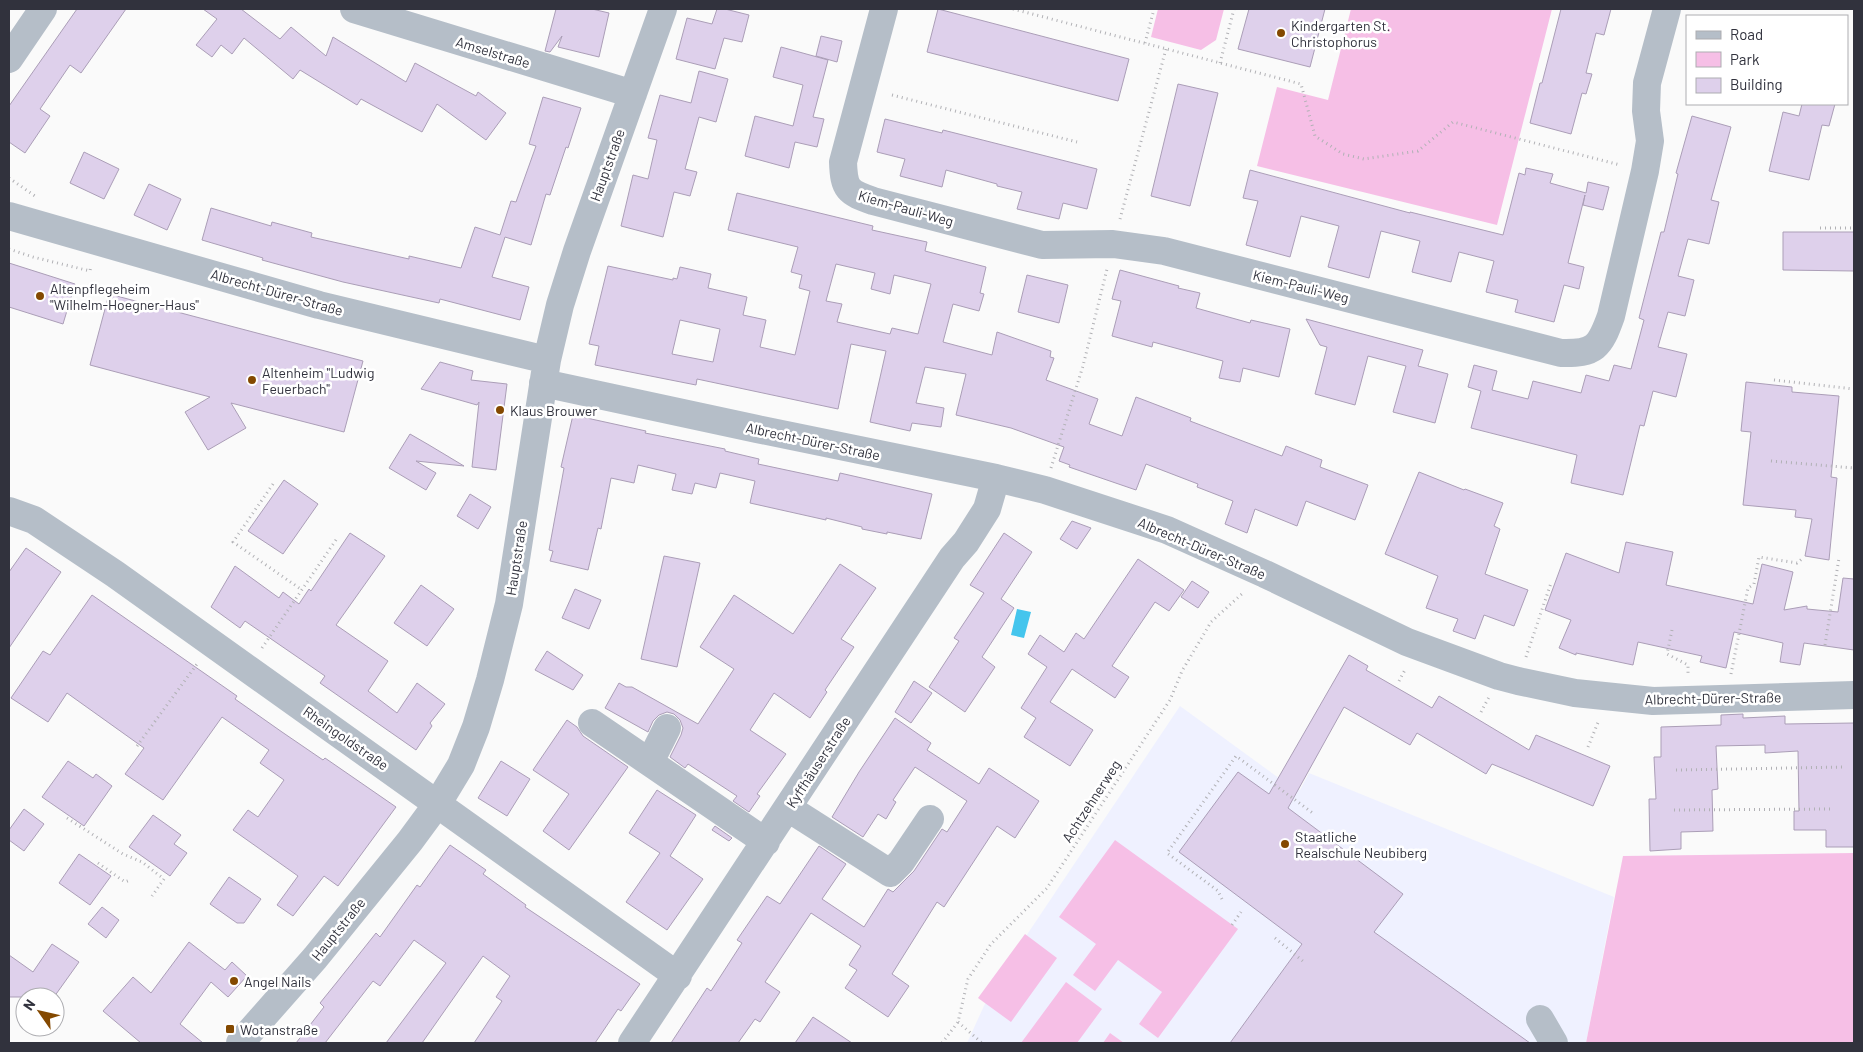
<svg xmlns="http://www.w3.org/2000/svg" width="1863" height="1052" viewBox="0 0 1863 1052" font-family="Barlow,sans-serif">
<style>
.built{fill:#eff1ff}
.green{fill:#f6bfe6}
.water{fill:#44c5ed}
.building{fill:#ded0eb;stroke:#ab9eb7;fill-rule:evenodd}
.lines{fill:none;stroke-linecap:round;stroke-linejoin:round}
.path{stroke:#b1b1b5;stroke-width:3;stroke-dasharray:1 4;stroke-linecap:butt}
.minor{stroke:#b5bec8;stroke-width:28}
.poi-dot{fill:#844900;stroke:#fff;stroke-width:2}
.labels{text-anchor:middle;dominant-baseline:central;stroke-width:5;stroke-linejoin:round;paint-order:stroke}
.poi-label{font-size:14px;fill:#31323d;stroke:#fff;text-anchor:start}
.street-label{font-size:14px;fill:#31323d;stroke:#fff}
</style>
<rect width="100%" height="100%" fill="#fafafa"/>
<path class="built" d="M1180,706L1276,776L1300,790L1309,773L1614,897L1586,1043H967L994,984Z"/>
<path class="green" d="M1158,9H1224L1216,40L1201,50L1151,37Z
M1351,9H1552L1497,225L1257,166L1277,87L1328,100Z
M1115,840L1238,929L1158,1038L1139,1024L1162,992L1118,960L1095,991L1073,975L1096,944L1059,917Z
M1854,853V1043H1586L1623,856Z
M1025,934L1057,958L1011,1022L978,998Z
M1066,982L1102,1009L1077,1043H1021Z
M1110,1033L1124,1043H1103Z"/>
<path class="water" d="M1017,609L1031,612L1024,638L1011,635Z"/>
<path class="building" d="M77,9H126L81,73L70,65L40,109L50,116L25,153L9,142V106Z
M203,9H241L280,39L291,27L326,56L333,37L406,82L415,63L476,96L478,92L506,113L486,140L437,104L422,132L361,99L357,105L300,70L293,79L244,38L232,54L221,45L212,57L196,45L217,19Z
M556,9H592L609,13L599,57L558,47L562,36L550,52L545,51Z
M717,9H725L749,15L742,42L724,38L715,69L676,59L687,18L712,24Z
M938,9L1129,59L1118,101L927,52Z
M1249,9H1325L1310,67L1238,49Z
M1561,9H1611L1604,35L1596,33L1586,73L1592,74L1586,94L1582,93L1571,134L1530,123L1540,83H1542Z
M821,36L842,41L837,62L816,56Z
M781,47L828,60L813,117L824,119L817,147L795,142L789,168L745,156L755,116L793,126L803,85L773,77Z
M699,71L728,79L716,122L699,117L685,169L697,172L690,196L674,192L663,237L621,226L633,175L648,179L657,140L648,138L660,95L691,103Z
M1178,84L1218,93L1190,206L1151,196Z
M543,97L581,108L568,148L566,147L550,195L546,194L531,245L505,237L492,277L529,287L520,320L440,299L439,303L343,282L262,260L263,258L202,240L211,208L271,226L272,222L312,233L311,237L409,259V256L461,268L475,227L500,235L511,201L516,202L536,146L529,144Z
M1802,104H1835L1829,126L1822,125L1809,180L1769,171L1783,112L1799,116Z
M1692,116L1731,127L1711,200L1719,202L1709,244L1688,239L1678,276L1694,280L1685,316L1668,312L1658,347L1687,354L1676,397L1653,391L1644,426L1640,425L1623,495L1571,483L1577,455L1471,428L1481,391L1468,387L1474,365L1497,371L1492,390L1528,399L1533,381L1581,393L1586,375L1609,381L1614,365L1631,369L1644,320L1639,318L1661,232H1664L1678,174L1676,173Z
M885,119L942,133L943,130L1097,169L1087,209L1063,203L1059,219L1017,209L1022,192L997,186V184L946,170L942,187L900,176L905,159L877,152Z
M84,152L119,169L104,199L70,183Z
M1526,168L1553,174L1550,183L1586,193L1588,182L1609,187L1603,210L1583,205L1585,195L1568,263L1584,267L1579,289L1564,285L1554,322L1515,312L1518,300L1486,292L1494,261L1459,252L1451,282L1412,272L1420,241L1381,231L1369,278L1328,267L1339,226L1301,216L1290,257L1246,245L1258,201L1243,198L1250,170L1410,213V212L1503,235L1519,173L1525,175Z
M149,184L181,199L167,230L134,215Z
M737,193L873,226L872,230L927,242L925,251L986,267L980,293L984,294L979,311L953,304L943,342L992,355L997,332L1051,351L1050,357L1054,358L1046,380L1098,399L1089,424L1122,436L1136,397L1191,418L1190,421L1282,456L1286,446L1322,460L1320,467L1368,485L1355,520L1306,501L1297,526L1255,509L1247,533L1225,524L1233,501L1197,487L1198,484L1146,464L1136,490L1069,467L1070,465L1059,461L1064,447L1011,428L956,415L966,374L925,367L916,403L944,408L941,427L912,423L910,431L870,422L886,351L851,344L838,409L697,379L696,385L595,365L599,346L589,344L608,266L673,280V278L677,279L680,267L711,274L708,288L747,297L743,315L766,320L760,347L795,355L810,291L799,288L802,275L791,272L798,247L728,230ZM836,264L875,273L871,289L890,294L894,275L931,284L918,334L892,328L890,334L837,322L842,304L826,301ZM680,320L720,329L713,362L672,354Z
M1783,232H1854V271L1783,270Z
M9,263L75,284L63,324L9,307Z
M1120,270L1179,286L1178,288L1200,293L1196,308L1250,323L1251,320L1290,329L1279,377L1243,368L1240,382L1219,378L1223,361L1153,342L1152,347L1112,336L1121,301L1112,299Z
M1027,275L1068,285L1059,323L1018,312Z
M109,294L363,361L344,432L231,403L246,428L208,450L185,412L210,397L90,365Z
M1306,319L1423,350L1418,366L1448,374L1435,423L1393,412L1406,366L1368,356L1355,405L1315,394L1327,347L1320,345Z
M440,362L473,371L471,380L507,384L496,470L472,467L479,402L477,405L421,389Z
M1746,382L1792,387V392L1839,396L1831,477L1837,478L1829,560L1805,556L1812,519L1795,517L1796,510L1743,505L1751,432L1741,431Z
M573,415L646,431L645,433L725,449V451L759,459L758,464L838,481L840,473L932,494L921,539L887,532V534L862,529V527L826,518V520L750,503L755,481L720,473L716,488L695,483L692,494L672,490L676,474L638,465L634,483L611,478L601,529L598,528L588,570L550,561L553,551L549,550L564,468L561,467Z
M410,434L429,445L464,466L416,461L436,473L426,490L389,468Z
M1419,472L1464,490L1465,489L1503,503L1494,526L1500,529L1485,574L1528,590L1514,626L1484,615L1475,639L1453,631L1458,619L1426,608L1438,576L1385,554Z
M284,480L318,504L283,554L248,531Z
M470,494L491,507L478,529L457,516Z
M1072,521L1091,528L1077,549L1060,539Z
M350,533L385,556L336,625L388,661L368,691L397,713L417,683L445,704L430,723L432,726L416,750L320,683L325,676L245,621L240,628L211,607L235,566L279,598L283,592L299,604L309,589L311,591Z
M1004,533L1032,552L1001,599L1014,608L982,657L995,667L965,712L929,687L959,641L954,638L984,593L970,585Z
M1626,542L1673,552L1666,585L1753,604L1762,564L1793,572L1784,610L1807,606V609L1838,612L1843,578L1854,579V650L1804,643L1800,665L1780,662L1783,643L1734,632L1726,668L1700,662L1702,656L1638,642L1633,665L1576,653V655L1559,648L1571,620L1545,610L1566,553L1619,573Z
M26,548L61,572L9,648V572Z
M664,556L700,563L677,667L641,659Z
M1138,559L1184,590L1169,611L1155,602L1112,666L1129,677L1115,698L1072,669L1050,702L1093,730L1070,766L1024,737L1036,718L1021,708L1047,667L1028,654L1040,635L1064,652L1076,633L1084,639Z
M840,564L876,588L841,639L854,647L825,690L827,692L810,718L774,693L750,730L786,754L757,794L760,796L749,812L733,801L737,796L688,764L685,768L670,757L681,735L683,728L680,720L674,714L667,712L659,715L653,721L648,732L605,708L619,683L626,687H632L698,724L734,669L700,647L734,595L793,634Z
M1192,581L1209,592L1198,608L1181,597Z
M421,585L454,609L427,646L394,623Z
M575,589L601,600L589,629L562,618Z
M92,595L237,696L235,699L282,732L323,760L325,758L396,807L338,886L324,876L293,916L277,905L298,876L233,830L248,810L258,817L284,780L260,763L269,750L222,717L163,800L125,774L144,748L67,693L48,722L11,698L43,651L50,655Z
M547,651L583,675L573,690L535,670Z
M1349,655L1368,666L1366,670L1432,708L1439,696L1529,750L1536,735L1610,766L1593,806L1492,764L1486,774L1417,733L1410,745L1344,707L1288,808L1403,894L1374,932L1530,1043H1230L1302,944L1179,852L1238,772L1269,794Z
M914,681L932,693L911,723L895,712Z
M1743,714V718L1785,716V724L1854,723V847H1826V830H1794V811H1799L1798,751L1765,753V745L1716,746L1718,789L1712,790L1713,831L1681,832V849L1650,851L1649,799H1656L1654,757H1661V727L1721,725V715Z
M895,718L931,743L927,750L979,784L989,768L1039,801L1015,838L997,826L944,907L937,902L892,974L909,986L888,1017L845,988L857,970L849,965L861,946L811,913L765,982L780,992L760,1022L755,1019L738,1043H671L707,988L711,991L742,943L737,940L767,896L780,904L819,846L846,864L822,899L864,927L888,889L893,892L914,871L942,829L947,832L967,801L915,767L893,800L896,802L886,819L878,814L863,837L832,817L859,772Z
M567,720L577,727L583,736L628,767L569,850L543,831L569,794L533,770Z
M68,761L93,778L96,774L112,786L84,826L42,797Z
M501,761L530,779L507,816L478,798Z
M657,790L696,815L670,856L703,879L667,930L626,902L660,853L629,833Z
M24,809L44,824L24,851L9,840V830Z
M153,815L181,835L174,844L187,853L170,876L129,847Z
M715,826L732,838L729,841L712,830Z
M450,845L486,870L483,874L526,905L525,907L640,984L621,1011L618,1009L595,1043H474L502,1001L496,997L510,976L483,956L422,1043H386L446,963L414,940L380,986L373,981L325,1043H296L324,1007L320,1003L337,982L376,933L380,937L417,885L420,887Z
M79,854L111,876L90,905L59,883Z
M229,877L261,899L244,923H237L210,904Z
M102,907L119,920L106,938L88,924Z
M189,942L225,970L232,962L247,976L228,997L211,982L180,1024L203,1043H141L103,1011L133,977L151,993Z
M52,944L79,962L54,997H9V955L33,972Z
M813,1017L852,1043H795Z"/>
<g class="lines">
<path class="path" d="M1013,9L1301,84L1315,136L1343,154L1364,159L1418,151L1453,122L1620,165
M1145,43L1154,9
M1220,63L1234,9
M892,95L1077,142
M9,178L35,196
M1120,219L1166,49
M1820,228H1854
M9,249L33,257L90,271L91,265
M1774,380L1854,389
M1771,461L1854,468
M1051,468L1083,366L1107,269
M273,484L233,542L302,590
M1672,630L1667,654L1688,665V675
M1825,645L1839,558
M262,648L338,537
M1526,657L1551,583
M1731,674L1748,588L1754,584L1759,557L1797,563L1803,558
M1399,681L1406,668
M1481,712L1489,697
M137,746L197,664
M1588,747L1599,720
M1676,770L1844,767
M1674,810L1833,809
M67,818L123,854L142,862L164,879L152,896
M98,863L125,882L130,880
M1222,899L1218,891L1167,853L1236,756L1314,814
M1232,925L1241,912
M1275,938L1304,962
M958,1022L982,1043
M942,1043L958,1022L968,979L991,944L1047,888L1170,700L1182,671L1211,622L1244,592"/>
<path class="minor" d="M354,9L633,94
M884,9L843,162C844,190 848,192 873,201L1042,245L1113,244L1164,251L1561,353C1595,354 1600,347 1611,316L1645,171L1650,141L1646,111L1647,83L1667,9
M9,59L43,9
M9,216L319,305L547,360
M543,383L757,429L996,478L1045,490L1167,530L1265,574L1407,642L1499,676L1518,681L1575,693L1653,701L1854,695
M9,511L34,520L115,574L678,976
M592,723L766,842
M650,762L667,728
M788,808L890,873L901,862L930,819
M1540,1019L1554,1043
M240,1043L315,958L410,841L438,803L461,765L476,727L490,680L509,604L547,360L560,305L577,251L663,9
M632,1043L952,558L966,542L987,509L996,478"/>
</g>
<g class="poi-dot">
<circle cx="1281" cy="33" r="5"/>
<circle cx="40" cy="296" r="5"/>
<circle cx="252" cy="380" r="5"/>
<circle cx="500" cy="410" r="5"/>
<circle cx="1285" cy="844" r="5"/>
<circle cx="234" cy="981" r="5"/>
<rect x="225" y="1024" width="10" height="10" rx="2.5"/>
</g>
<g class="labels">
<g class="poi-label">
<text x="1291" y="25">Kindergarten St.<tspan x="1291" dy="16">Christophorus</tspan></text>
<text x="50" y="288">Altenpflegeheim<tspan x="50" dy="16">"Wilhelm-Hoegner-Haus"</tspan></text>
<text x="262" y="372">Altenheim "Ludwig<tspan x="262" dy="16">Feuerbach"</tspan></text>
<text x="510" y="410">Klaus Brouwer</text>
<text x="1295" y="836">Staatliche<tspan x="1295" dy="16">Realschule Neubiberg</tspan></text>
<text x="244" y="981">Angel Nails</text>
<text x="240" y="1029">Wotanstraße</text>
</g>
<g class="street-label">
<text transform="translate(493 52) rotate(17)">Amselstraße</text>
<text transform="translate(607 165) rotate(-70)">Hauptstraße</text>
<text transform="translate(906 208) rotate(16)">Kiem-Pauli-Weg</text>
<text transform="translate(1301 286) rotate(14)">Kiem-Pauli-Weg</text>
<text transform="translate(277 292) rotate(16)">Albrecht-Dürer-Straße</text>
<text transform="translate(813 441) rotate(12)">Albrecht-Dürer-Straße</text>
<text transform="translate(1202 548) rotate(23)">Albrecht-Dürer-Straße</text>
<text transform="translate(516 558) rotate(-81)">Hauptstraße</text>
<text transform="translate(1713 698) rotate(-1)">Albrecht-Dürer-Straße</text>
<text transform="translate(346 738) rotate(35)">Rheingoldstraße</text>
<text transform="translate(818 762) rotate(-57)">Kyffhäuserstraße</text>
<text transform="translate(1091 801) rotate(-57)">Achtzehnerweg</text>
<text transform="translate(338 929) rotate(-51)">Hauptstraße</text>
</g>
</g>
<rect width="1863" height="1052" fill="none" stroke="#31323d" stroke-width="20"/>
<rect x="1686" y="15" width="162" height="90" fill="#ffffff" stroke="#adadb1"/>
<rect x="1696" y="31" width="25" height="8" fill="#b5bec8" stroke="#adadb1"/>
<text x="1730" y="40" font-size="15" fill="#31323d">Road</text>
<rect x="1696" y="52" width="25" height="15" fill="#f6bfe6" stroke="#adadb1"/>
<text x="1730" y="65" font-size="15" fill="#31323d">Park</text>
<rect x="1696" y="78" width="25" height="15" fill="#ded0eb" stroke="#adadb1"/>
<text x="1730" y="90" font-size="15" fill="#31323d">Building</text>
<g transform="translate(40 1012) rotate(304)"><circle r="24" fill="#ffffff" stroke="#adadb1"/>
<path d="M0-4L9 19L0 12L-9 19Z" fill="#844900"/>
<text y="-8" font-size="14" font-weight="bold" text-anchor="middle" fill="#31323d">N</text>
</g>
</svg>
